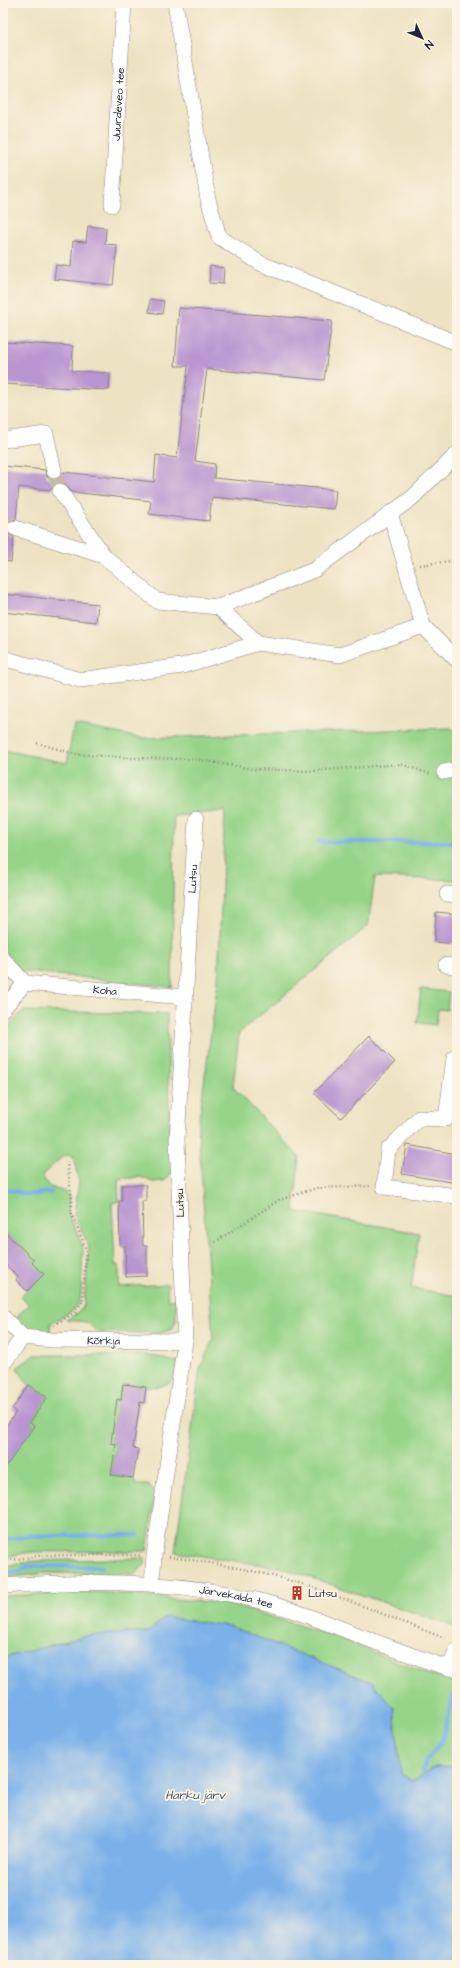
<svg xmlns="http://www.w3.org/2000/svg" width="460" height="1968" viewBox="0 0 460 1968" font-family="'Architects Daughter',sans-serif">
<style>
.green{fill:#97d489;stroke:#5c7b62}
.water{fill:#7ab1e9;stroke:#4e6a92}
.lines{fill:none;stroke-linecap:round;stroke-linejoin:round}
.stream{stroke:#7ab1e9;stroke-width:4.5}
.building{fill:#b995d1}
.minor-tunnel{stroke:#c4bca8;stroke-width:15;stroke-dasharray:15 8;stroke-linecap:butt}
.minor-casing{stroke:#88827f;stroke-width:16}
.path{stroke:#88827f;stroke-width:2.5;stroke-dasharray:1 3;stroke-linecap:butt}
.minor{stroke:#fff;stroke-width:15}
.labels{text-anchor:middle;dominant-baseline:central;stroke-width:3.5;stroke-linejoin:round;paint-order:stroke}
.street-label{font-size:11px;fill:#22223b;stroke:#fcf5e5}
.poi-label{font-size:11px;fill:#22223b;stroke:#fcf5e5;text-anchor:start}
.water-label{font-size:12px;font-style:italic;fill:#415478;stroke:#fcf5e5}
</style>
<rect width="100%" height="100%" fill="#fcf5e5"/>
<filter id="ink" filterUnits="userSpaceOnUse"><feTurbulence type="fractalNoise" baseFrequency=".025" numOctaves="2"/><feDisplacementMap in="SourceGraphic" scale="8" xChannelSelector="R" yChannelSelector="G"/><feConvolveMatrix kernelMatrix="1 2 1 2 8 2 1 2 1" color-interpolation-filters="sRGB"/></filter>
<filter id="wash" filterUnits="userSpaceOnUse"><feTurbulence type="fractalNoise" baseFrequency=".012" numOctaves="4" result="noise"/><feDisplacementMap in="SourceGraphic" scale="16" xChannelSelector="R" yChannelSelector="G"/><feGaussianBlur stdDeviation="0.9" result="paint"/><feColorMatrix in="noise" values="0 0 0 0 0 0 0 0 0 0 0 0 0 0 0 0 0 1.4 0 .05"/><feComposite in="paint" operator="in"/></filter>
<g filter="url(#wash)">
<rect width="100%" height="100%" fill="#ede3c3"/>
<path class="green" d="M74,725L142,738L451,728L457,733V880L375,877L368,926L239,1033L233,1087L299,1157L294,1211L419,1233L411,1288L457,1296V1620L455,1627L283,1568L175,1552L200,1369L213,1339L198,1127L218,981L225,811L174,816L172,987L20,971L3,977V750L67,763Z
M421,989L449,992L447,1010L438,1009L436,1025L417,1023Z
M23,1011L167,1014L170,1153L173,1172L164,1181L152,1182L141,1177L118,1179L119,1201L112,1203L115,1265H119V1287L168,1284L167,1300L176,1299V1321L172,1329L161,1333L97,1332L87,1322L66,1320L78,1313L84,1305L89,1247L74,1214L79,1183L73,1156L64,1155L42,1175L48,1186L65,1192L69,1196L68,1213L83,1247L81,1294L79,1303L72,1311L51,1323L50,1333L28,1332L16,1321L20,1313L29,1305L21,1297L43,1274L32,1263L34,1260L3,1230V1033Z
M34,1355H151L178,1363L174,1380C159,1391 140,1386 123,1384L121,1400H117L111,1443L116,1444L111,1475L133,1478L136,1485H149L155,1494L147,1551L31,1552L3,1557V1465L34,1426L30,1423L47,1397L29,1385L17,1368Z
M144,1558L146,1563L136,1574L46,1573L3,1578V1566L34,1561Z
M98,1592L230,1604L330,1635L431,1675L457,1679V1767H435L413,1781L400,1774L394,1708L165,1617L149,1632L90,1635L3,1658V1596Z"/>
<path class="water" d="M165,1617L229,1626L372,1682L394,1708L401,1774L413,1781L435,1767H457V1965H3V1658L90,1635L149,1632Z"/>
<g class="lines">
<path class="stream" d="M318,842H457
M6,1189L29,1195L51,1192
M3,1540L28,1536L138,1535
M3,1574L21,1571L27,1566L102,1567
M423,1774L425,1762L441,1743L454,1694"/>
</g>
<g id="blocks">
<path class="building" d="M88,226L106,228L105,244L117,245L113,285L54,279L56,265L71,267L73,241L86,242Z
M210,266L224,268L223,284L209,283Z
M150,299L164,301L162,314L149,312Z
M179,308L332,321L324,380L207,369L195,461L215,464L214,478L336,490L334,509L212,497L209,521L149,514L151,501L72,492L64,483L60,482L55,484L51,490L19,487L16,519L9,521L6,526L8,534L14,537L11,562L3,561L4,466L45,470L47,477L52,480L60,478L63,472L154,482L156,455L177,458L188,366H175Z
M3,342L73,346L72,371L110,373L109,390L3,384Z
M3,594L98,604L96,622L3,612Z
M436,912L457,914V944L434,942Z
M369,1036L395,1062L341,1118L314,1093Z
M407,1145L457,1154V1183L402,1174Z
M122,1185H146V1201H142L143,1246H147V1276L126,1277L125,1246H120L119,1201H122Z
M3,1230L34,1260L32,1263L44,1274L27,1291L16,1280L18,1277L3,1262Z
M123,1384L146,1387L144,1403L140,1402L133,1448L138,1449L133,1478L111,1475L116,1444L111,1443L117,1399L121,1400Z
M29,1385L47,1397L30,1423L34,1426L3,1471V1431L16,1412L12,1409Z"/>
</g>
</g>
<g filter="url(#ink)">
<use href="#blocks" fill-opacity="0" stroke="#88827f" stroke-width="1"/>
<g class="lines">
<path class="minor-tunnel" d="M54,471L60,491
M3,524L15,528"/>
<defs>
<g id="minor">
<path d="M175,3L208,199L219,237L260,263L457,343"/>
<path id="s1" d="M112,205L124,3"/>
<path d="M3,440L46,434L54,471"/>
<path d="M60,491L104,556L157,601L218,607L314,570L412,498L457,454"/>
<path d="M390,513L423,626"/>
<path d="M15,528L104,556"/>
<path d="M218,607L258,643L340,655L423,626L457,660"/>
<path d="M3,658L80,680L182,666L258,643"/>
<path d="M444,772L457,769"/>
<path d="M447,894L457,895"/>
<path id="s2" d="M3,959L25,983L185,997"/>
<path d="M446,965L457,966"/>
<path d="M3,1009L25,983"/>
<path d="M457,1058H454L446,1119L419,1118L388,1150L384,1187L457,1196"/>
<path id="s3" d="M3,1317L23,1337L52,1340L185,1341"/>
<path d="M3,1364L23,1337"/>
<path id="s4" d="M152,1584L154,1556L185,1341L177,1139L196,819"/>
<path id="s5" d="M3,1586C98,1579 200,1580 291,1610C332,1624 371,1641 411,1655C426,1660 441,1667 457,1669"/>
<path d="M449,1668L457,1650"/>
</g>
</defs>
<use href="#minor" class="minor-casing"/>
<path class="path" d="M420,565L457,560
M37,743L75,754L132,758L194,759L253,769L311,771L401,764L430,774
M215,1242L279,1200L317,1188L370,1186
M54,1325L74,1313L83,1301L86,1249L72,1214V1201L67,1162
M169,1557C217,1563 265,1572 311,1587C357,1603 402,1622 447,1639
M3,1561L45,1555H140"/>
<use href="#minor" class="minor"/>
</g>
</g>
<defs>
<symbol id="building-bare" viewBox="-9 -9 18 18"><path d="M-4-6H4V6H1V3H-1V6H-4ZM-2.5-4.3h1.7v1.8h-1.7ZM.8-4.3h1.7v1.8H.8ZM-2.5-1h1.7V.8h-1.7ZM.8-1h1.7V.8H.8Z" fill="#c8321e" stroke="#fcf5e5" stroke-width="2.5" paint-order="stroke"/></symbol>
</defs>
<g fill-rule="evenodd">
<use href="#building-bare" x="287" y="1583" width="20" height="20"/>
</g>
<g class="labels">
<g class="street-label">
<text stroke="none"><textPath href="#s1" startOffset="101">Juurdeveo tee</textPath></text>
<text stroke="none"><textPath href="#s4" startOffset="708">Lutsu</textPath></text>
<text stroke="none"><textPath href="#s2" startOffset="113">Koha</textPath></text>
<text transform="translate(180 1203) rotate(-92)">Lutsu</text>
<text stroke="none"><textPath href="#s3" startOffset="109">Kõrkja</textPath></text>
<text stroke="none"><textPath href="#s5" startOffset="234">Järvekalda tee</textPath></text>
</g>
<g class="poi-label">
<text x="308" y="1593">Lutsu</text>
</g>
<g class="water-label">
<text x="195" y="1795">Harku järv</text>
</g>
</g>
<rect width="460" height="1968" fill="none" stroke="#fcf5e5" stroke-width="16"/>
<g transform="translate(422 38) rotate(134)" stroke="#fcf5e5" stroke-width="3" paint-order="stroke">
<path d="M0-3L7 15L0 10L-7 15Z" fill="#22223b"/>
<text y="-6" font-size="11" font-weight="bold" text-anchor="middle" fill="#22223b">N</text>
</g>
</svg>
